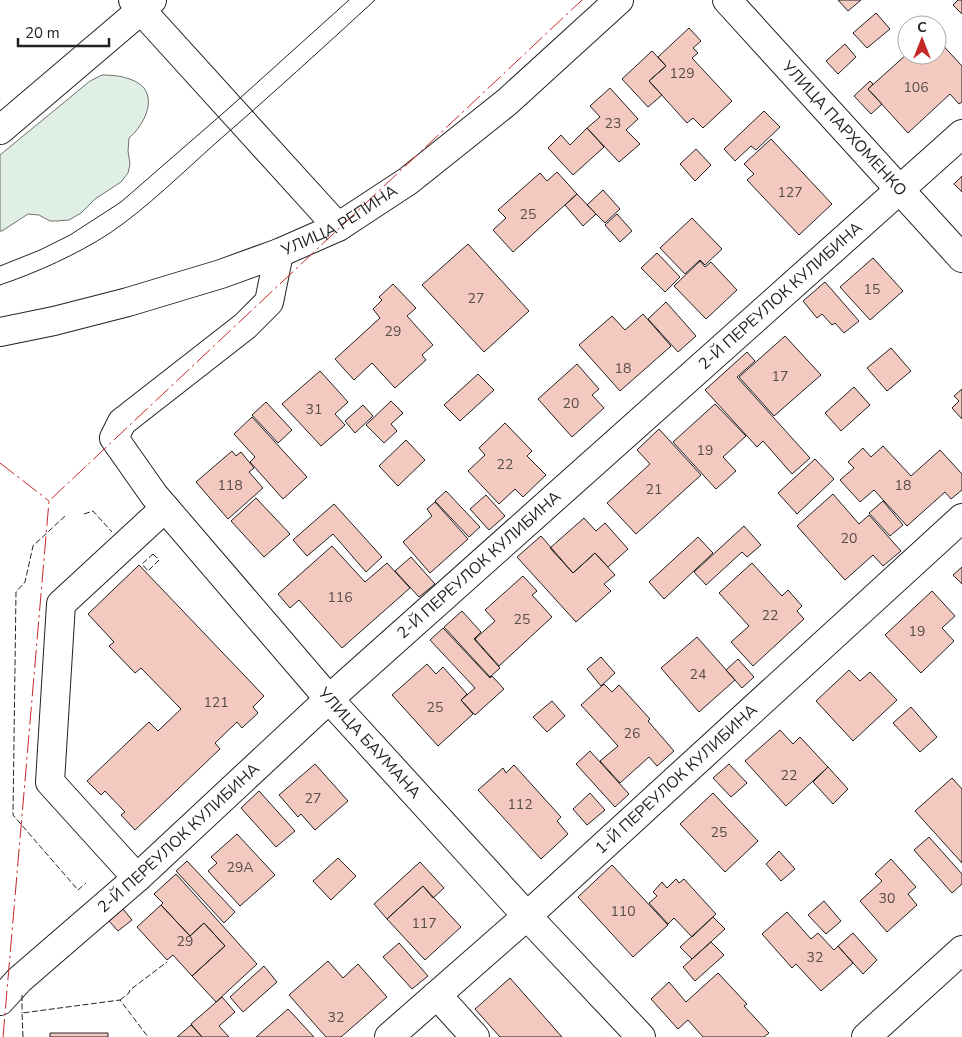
<svg xmlns="http://www.w3.org/2000/svg" width="962" height="1037" viewBox="0 0 962 1037" font-family="'Nunito Sans',sans-serif">
<style>
.green{fill:#e0efe3;stroke:#6f6f6f}
.building{fill:#f3c9c0;stroke:#222}
.lines{fill:none;stroke-linecap:round;stroke-linejoin:round}
.minor-casing{stroke:#222;stroke-width:30}
.minor{stroke:#fff;stroke-width:28}
.tram{stroke:#222;stroke-width:1}
.fence{stroke:#222;stroke-width:1;stroke-dasharray:6 2.5;stroke-linecap:butt}
.power{stroke:#c62828;stroke-width:1;stroke-dasharray:18 4 2.5 4;stroke-linecap:butt}
.labels{text-anchor:middle;dominant-baseline:central;stroke-width:4;stroke-linejoin:round;paint-order:stroke}
.number-label{font-size:14px;fill:#564c4a}
.street-label{font-size:16px;fill:#222;stroke:#fff}
</style>
<rect width="100%" height="100%" fill="#fff"/>
<path class="green" d="M102,75C116,75 134,77 144,88C156,104 141,128 129,138L128,151L130,164L128,173L121,182L95,199L81,213L69,220L57,221H50L39,215L28,214L2,231H0V155L90,81Z"/>
<path class="building" d="M838,0H861L848,11Z
M958,0H962V14L953,5Z
M876,13L890,29L867,48L853,33Z
M689,28L701,41L693,48L698,53L692,58L732,101L703,128L693,118L687,123L649,81L666,66L658,57Z
M937,39L962,66V102L959,104L950,94L908,133L868,89L907,54V55H937Z
M845,44L856,57L838,74L826,61Z
M652,51L666,66L649,81L662,95L648,107L622,79Z
M870,81L873,84L868,89L882,104L871,114L854,96Z
M610,88L638,119L626,130L640,144L619,162L587,128L600,117L590,106Z
M764,111L780,127L756,150L751,146L735,161L724,149Z
M587,128L604,147L573,175L548,148L561,135L570,145Z
M771,139L832,204L799,235L747,180L754,174L744,164Z
M696,149L711,165L695,181L680,164Z
M557,172L577,194L513,252L493,230L506,218L498,210L540,173L547,181Z
M962,176V192L954,184Z
M603,190L620,209L605,223L587,205Z
M577,194L596,214L583,226L565,205Z
M617,214L632,231L620,242L605,225Z
M692,218L722,249L705,265L700,260L685,274L660,248Z
M468,244L529,311L484,352L422,285Z
M657,253L680,277L665,292L641,268Z
M873,258L903,291L870,320L840,287Z
M700,261L705,267L711,262L737,290L706,319L674,286Z
M825,282L859,321L844,333L835,323L832,325L822,314L817,318L803,301Z
M393,284L416,308L407,316L433,345L422,355L426,360L395,388L372,363L354,380L335,359L380,318L373,309L382,300L379,297Z
M666,302L696,336L678,352L648,319Z
M643,314L671,346L620,391L579,345L612,316L625,330Z
M785,336L821,375L774,416L739,377Z
M891,348L911,371L887,391L867,368Z
M747,352L755,361L737,377L810,458L792,474L763,441L757,447L705,390Z
M577,364L599,389L592,395L604,408L572,437L538,399Z
M320,371L348,402L335,414L345,425L321,446L282,404Z
M478,374L494,390L460,421L444,405Z
M854,387L870,405L841,431L825,413Z
M962,389V419L952,408L959,401L954,396Z
M391,401L403,413L391,424L397,431L384,443L366,425Z
M266,402L292,430L278,443L252,415Z
M715,404L746,436L723,457L736,471L716,489L673,442Z
M363,405L373,416L355,433L345,421Z
M252,417L307,477L283,499L250,462L255,457L234,434Z
M505,423L532,451L527,456L546,475L523,497L515,489L499,504L468,471L485,455L479,448Z
M659,429L701,475L636,534L607,503L650,464L637,450Z
M406,440L425,460L398,486L379,466Z
M883,446L911,476L940,450L962,474V490L951,499L945,492L907,526L874,490L860,502L840,480L854,468L848,462L863,448L871,457Z
M232,451L236,456L241,452L254,468L249,472L263,488L228,519L196,482Z
M815,459L834,479L797,514L778,493Z
M446,491L480,527L469,537L435,501Z
M833,494L859,524L869,515L901,551L883,566L873,555L845,580L797,526Z
M486,495L505,516L489,530L470,509Z
M256,498L290,534L264,557L231,521Z
M883,501L903,525L890,536L869,513Z
M435,502L468,539L430,573L403,542L432,516L427,509Z
M334,504L382,557L366,572L333,534L307,556L293,540Z
M584,518L596,531L605,523L628,549L608,567L595,553L573,573L550,548Z
M744,526L761,545L747,557L742,552L706,585L694,572Z
M541,536L573,573L595,553L615,575L604,584L611,591L576,622L517,557Z
M698,537L713,553L664,599L649,582Z
M332,546L365,582L387,563L410,588L342,648L299,600L290,608L278,594Z
M411,557L435,584L419,597L395,571Z
M752,563L782,596L788,590L802,606L797,611L804,619L753,666L731,642L749,626L719,593Z
M139,565L264,696L253,707L258,713L242,728L237,722L215,743L220,749L135,830L121,815L125,812L105,791L101,795L87,781L149,722L158,731L181,709L141,668L135,673L109,646L114,642L88,614Z
M962,567V584L953,575Z
M523,576L537,591L532,595L552,617L499,666L475,639L495,621L485,610Z
M932,591L955,616L942,628L954,641L921,673L885,635Z
M462,611L481,632L474,639L500,668L490,677L444,627Z
M443,628L490,678L492,676L504,689L475,715L461,700L475,688L430,640Z
M697,637L735,680L699,712L661,668Z
M601,657L615,673L601,686L587,669Z
M738,659L754,677L742,688L726,670Z
M427,664L436,674L443,667L467,694L461,700L473,714L438,746L392,695Z
M849,670L860,681L870,672L897,700L853,741L816,701Z
M604,684L612,692L619,685L650,719L648,721L674,751L657,766L649,757L620,783L600,761L618,746L581,705Z
M552,701L565,716L547,732L533,717Z
M911,707L937,737L920,752L893,723Z
M780,730L793,744L800,737L828,767L786,806L745,761Z
M590,751L629,794L615,807L576,764Z
M315,764L348,801L315,830L301,814L298,817L279,795Z
M729,764L747,783L731,797L713,778Z
M514,765L561,817L557,821L568,834L541,859L478,790L503,768L506,773Z
M828,767L848,789L833,804L813,782Z
M952,778L962,789V863L915,811Z
M259,791L295,831L276,847L241,808Z
M590,793L605,810L587,825L573,809Z
M713,793L758,841L725,872L680,824Z
M237,834L275,875L240,906L208,871L217,863L211,857Z
M929,837L962,874V884L952,893L914,850Z
M779,851L795,869L781,881L766,864Z
M338,858L356,876L331,900L313,881Z
M891,859L916,887L908,894L917,905L887,932L860,901L882,881L875,874Z
M187,861L235,912L224,923L176,871Z
M420,862L444,888L433,898L423,886L387,919L374,904Z
M612,865L668,925L633,957L578,897Z
M176,874L257,964L216,1002L192,976L225,946L204,923L190,936L161,905L163,903L154,894Z
M676,879L679,883L684,879L716,914L692,937L674,918L668,924L649,903L657,896L653,892L662,882L667,888Z
M423,886L461,927L425,960L387,919Z
M824,901L841,921L826,934L808,915Z
M161,905L190,936L204,923L225,946L192,976L173,955L167,960L137,927Z
M123,909L132,920L118,931L109,921Z
M787,912L811,939L818,933L834,950L838,946L853,963L821,991L796,964L792,968L762,934Z
M713,917L725,929L692,959L680,947Z
M853,933L877,960L863,974L838,946Z
M711,942L724,955L695,981L683,967Z
M399,943L428,976L412,989L383,957Z
M328,961L343,978L358,964L387,997L341,1037H326L289,995Z
M264,966L277,982L243,1012L230,997Z
M718,973L747,1004L744,1006L769,1033L764,1037H703L688,1020L678,1029L651,999L669,982L686,1002Z
M510,978L562,1037H500L475,1009Z
M222,997L235,1012L219,1026L229,1037H202L191,1024Z
M288,1009L314,1037H256Z
M191,1025L202,1037H177Z
M50,1033H108V1037H50Z"/>
<g class="lines">
<defs>
<g id="minor">
<path d="M152,0L141,10L338,227"/>
<path id="s1" d="M727,0L962,258"/>
<path d="M0,130L141,10L133,0"/>
<path id="s2" d="M279,253L269,302L245,326L122,422L114,438L154,495L329,699L527,916L641,1037"/>
<path id="s3" d="M0,332L54,321L128,302L221,274L279,253L338,227L408,181L507,102L619,0"/>
<path d="M137,878L50,782L61,604L165,508"/>
<path d="M437,995L475,1037"/>
<path id="s4" d="M0,1001L19,980L137,878L329,699L962,134"/>
<path id="s5" d="M389,1037L527,916L962,518"/>
<path d="M866,1037L962,950"/>
</g>
</defs>
<use href="#minor" class="minor-casing"/>
<use href="#minor" class="minor"/>
<path class="tram" d="M0,266L40,250L70,235L121,202L229,108L349,0
M0,285C38,272 76,255 110,233C148,207 182,173 217,142C270,96 323,48 375,0"/>
<path class="fence" d="M84,514L93,511L112,532
M65,516L33,546L25,582L16,592L13,815L78,890L86,883
M153,554L159,560L148,571L142,564Z
M22,995V1013
M120,1000L129,993L130,990L167,962
M23,1037L22,1013L120,1000L148,1037"/>
<path class="power" d="M0,463L49,501
M3,1037L49,501L582,0"/>
</g>
<g class="labels">
<g class="number-label">
<text x="682" y="73">129</text>
<text x="916" y="87">106</text>
<text x="613" y="123">23</text>
<text x="790" y="192">127</text>
<text x="528" y="214">25</text>
<text x="872" y="289">15</text>
<text x="476" y="298">27</text>
<text x="393" y="331">29</text>
<text x="623" y="368">18</text>
<text x="780" y="376">17</text>
<text x="571" y="403">20</text>
<text x="314" y="409">31</text>
<text x="705" y="450">19</text>
<text x="505" y="464">22</text>
<text x="230" y="485">118</text>
<text x="903" y="485">18</text>
<text x="654" y="489">21</text>
<text x="849" y="538">20</text>
<text x="340" y="597">116</text>
<text x="770" y="615">22</text>
<text x="522" y="619">25</text>
<text x="917" y="631">19</text>
<text x="698" y="674">24</text>
<text x="216" y="702">121</text>
<text x="435" y="707">25</text>
<text x="632" y="733">26</text>
<text x="789" y="775">22</text>
<text x="313" y="798">27</text>
<text x="520" y="804">112</text>
<text x="719" y="832">25</text>
<text x="240" y="867">29А</text>
<text x="887" y="898">30</text>
<text x="623" y="911">110</text>
<text x="424" y="923">117</text>
<text x="185" y="941">29</text>
<text x="815" y="957">32</text>
<text x="336" y="1017">32</text>
</g>
<g class="street-label">
<text stroke="none"><textPath href="#s1" startOffset="174">УЛИЦА ПАРХОМЕНКО</textPath></text>
<text stroke="none"><textPath href="#s3" startOffset="359">УЛИЦА РЕПИНА</textPath></text>
<text stroke="none"><textPath href="#s4" startOffset="1052">2-Й ПЕРЕУЛОК КУЛИБИНА</textPath></text>
<text stroke="none"><textPath href="#s4" startOffset="648">2-Й ПЕРЕУЛОК КУЛИБИНА</textPath></text>
<text stroke="none"><textPath href="#s2" startOffset="656">УЛИЦА БАУМАНА</textPath></text>
<text stroke="none"><textPath href="#s5" startOffset="386">1-Й ПЕРЕУЛОК КУЛИБИНА</textPath></text>
<text stroke="none"><textPath href="#s4" startOffset="242">2-Й ПЕРЕУЛОК КУЛИБИНА</textPath></text>
</g>
</g>
<g transform="translate(922 40)"><circle r="24" fill="#ffffff" stroke="#a7a7a7"/>
<path d="M0-4L9 19L0 12L-9 19Z" fill="#c62828"/>
<text y="-8" font-size="14" font-weight="bold" text-anchor="middle" fill="#222222">С</text>
</g>
<path d="M18 38v8h91v-8" fill="none" stroke="#222222" stroke-width="2.5"/>
<text x="25" y="38" font-size="15" fill="#222222" stroke="#ffffff" stroke-width="4" paint-order="stroke">20 m</text>
</svg>
